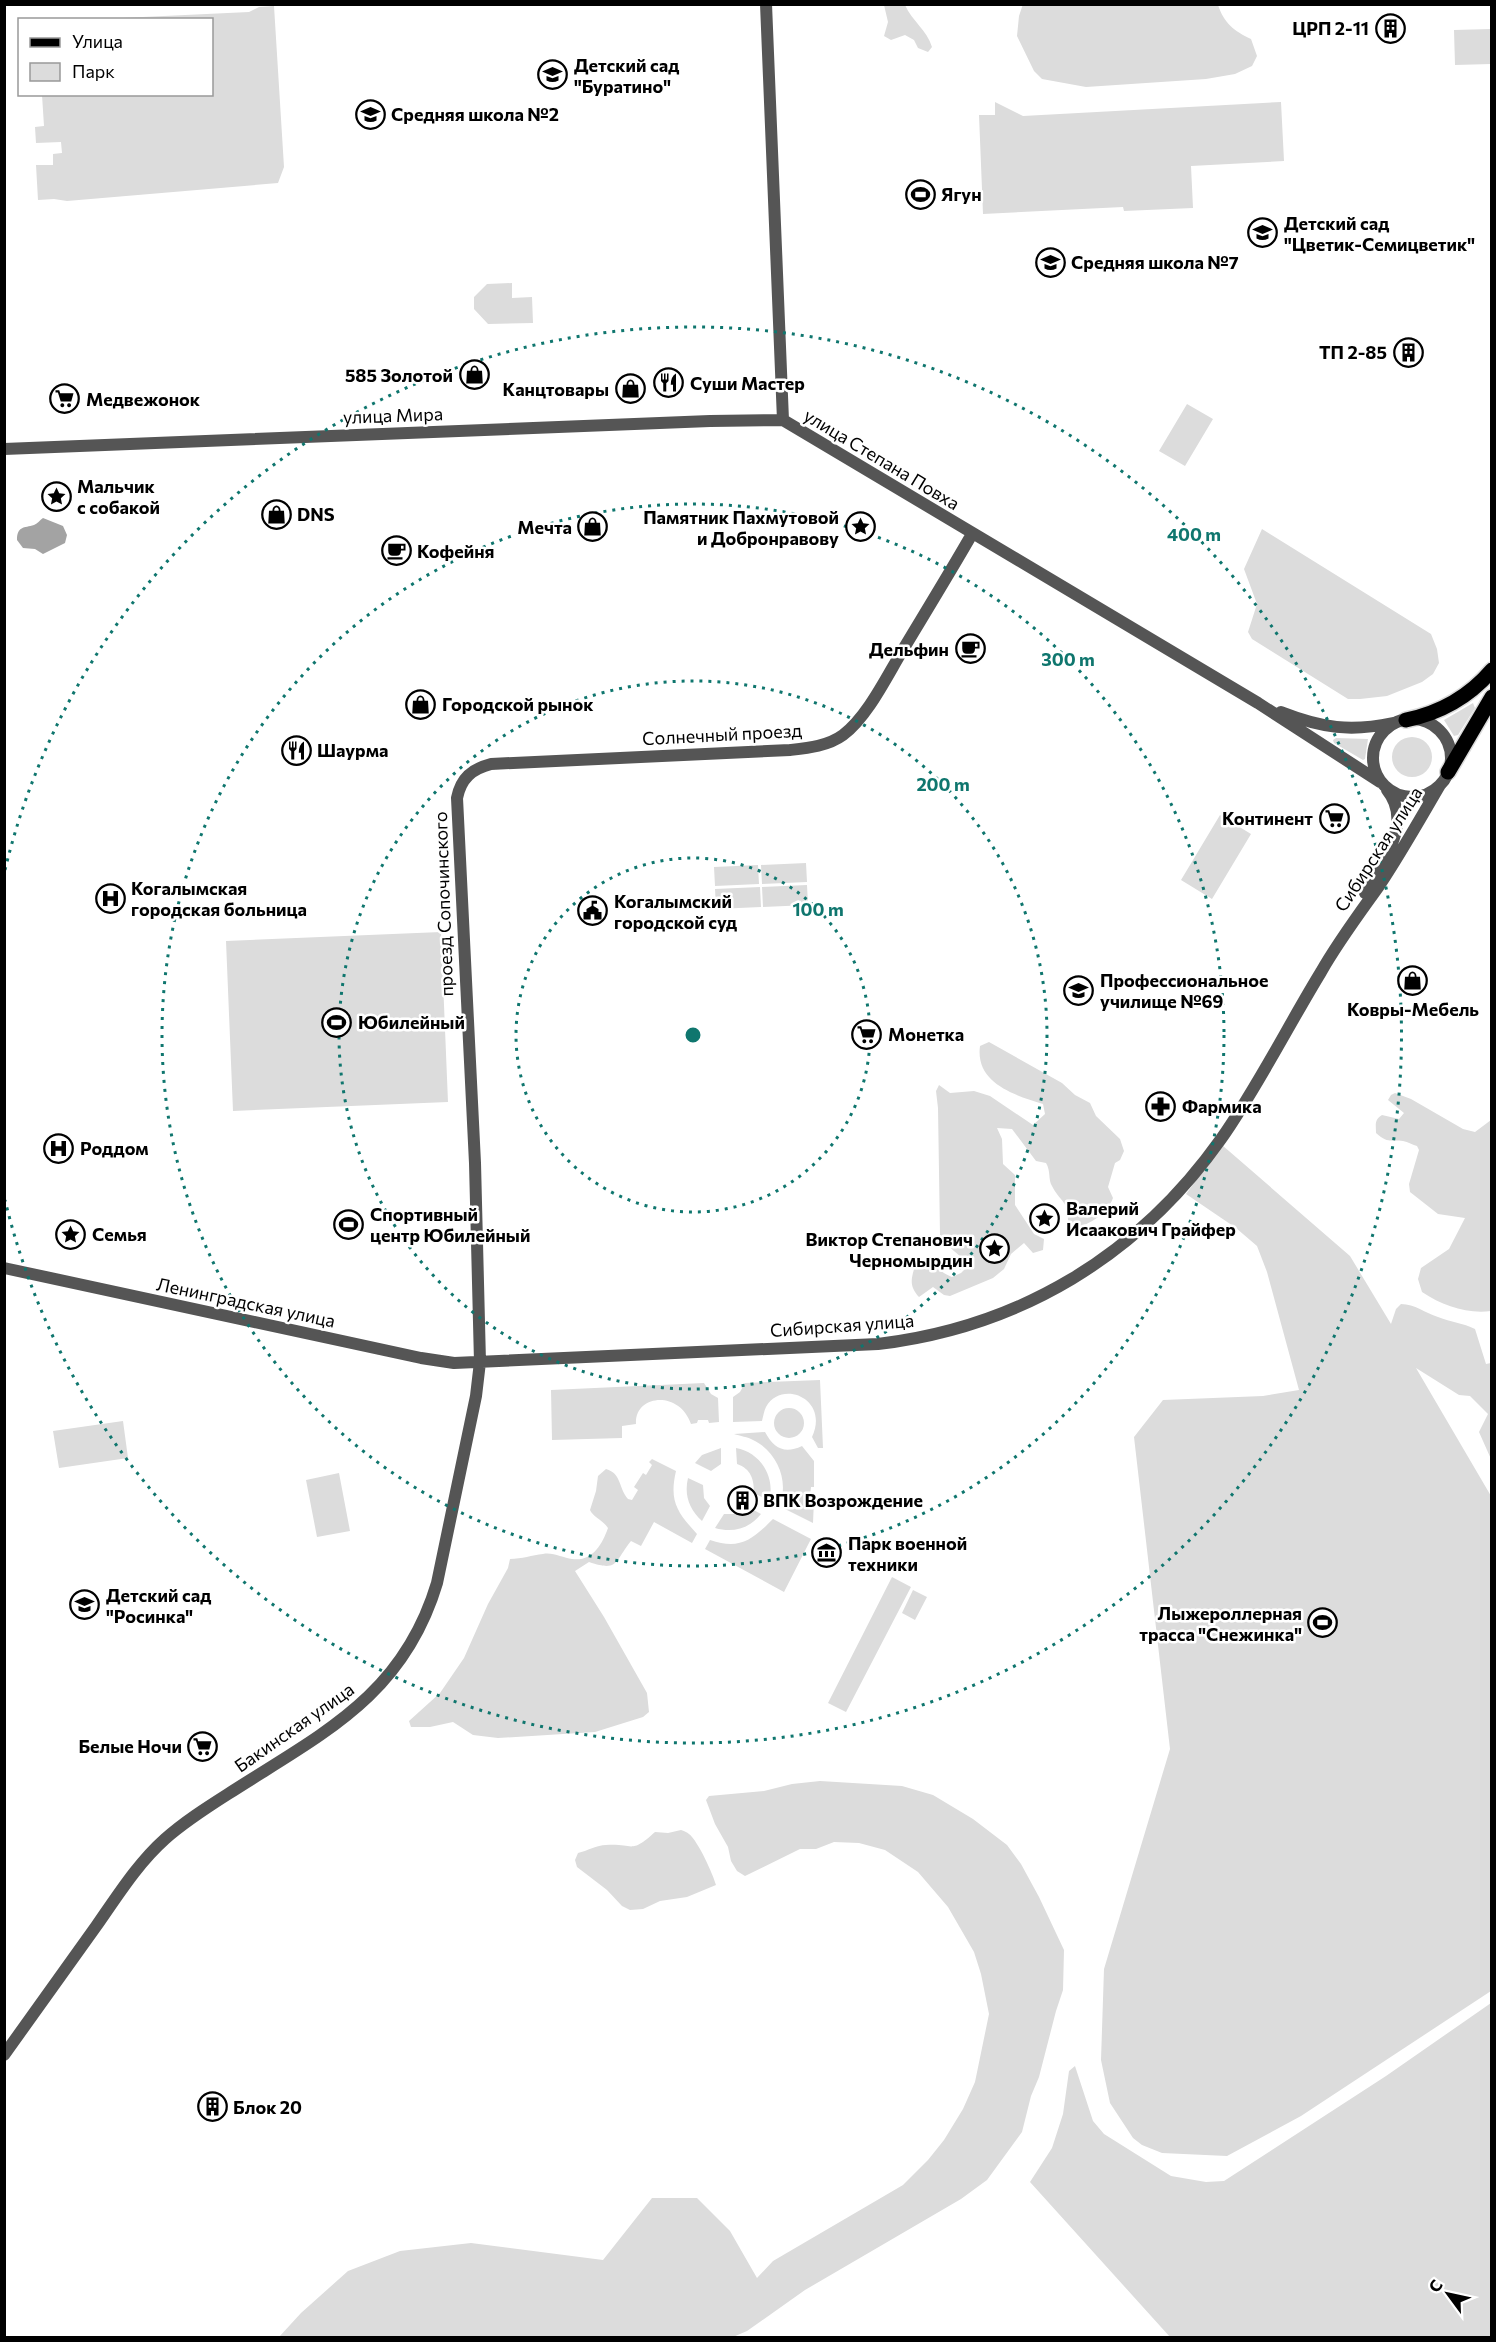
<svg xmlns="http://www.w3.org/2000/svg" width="1496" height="2342" viewBox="0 0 1496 2342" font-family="Commissioner,sans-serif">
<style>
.green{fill:#dcdcdc}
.water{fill:#a3a3a3}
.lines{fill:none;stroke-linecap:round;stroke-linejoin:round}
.major-casing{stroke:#dbdbdb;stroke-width:18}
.minor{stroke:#555;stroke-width:12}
.major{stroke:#000;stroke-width:15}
.ring{fill:none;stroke:#0f766e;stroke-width:3;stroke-dasharray:3 6}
.labels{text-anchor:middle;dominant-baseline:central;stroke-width:5;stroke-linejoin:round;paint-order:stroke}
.poi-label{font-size:18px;font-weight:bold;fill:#000;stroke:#fff;text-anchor:start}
.street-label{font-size:18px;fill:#000;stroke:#fff}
.centre{fill:#0f766e;stroke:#fff;stroke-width:3}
.ring-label{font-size:18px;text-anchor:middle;font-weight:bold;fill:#0f766e;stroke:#fff;stroke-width:5;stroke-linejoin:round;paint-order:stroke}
</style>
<rect width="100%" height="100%" fill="#fff"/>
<path class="green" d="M1023,4L1218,5C1224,23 1234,31 1251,39L1257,56L1252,66L1235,74L1206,79L1086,87L1042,79L1034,71L1017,36L1019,16Z
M884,5H905C912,21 927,30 932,47L928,52L918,48L914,40L905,35L891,40L884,36L888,22Z
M274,6L284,167L278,183L67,201L54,199L38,200L36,165H53V154L62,153L61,142L36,143L35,127L44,126L42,95L212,94V20L100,19L249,12L259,7Z
M1491,29V64L1455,65L1454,30Z
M995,102L1023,116L1281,102L1284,161L1191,166L1193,208L1124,211L1123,207L983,214L979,115H995Z
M512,283V298L532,297L533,323L488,324L474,309V297L487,284Z
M1187,404L1213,419L1185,466L1159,451Z
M1262,529L1431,634L1437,649L1439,663L1433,674L1422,682L1387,696L1360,699H1348L1252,639L1248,632L1257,604L1244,569Z
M1473,703L1475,708L1458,735L1454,736L1444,720Z
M1392 757a20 20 0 1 1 40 0a20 20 0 1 1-40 0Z
M1336,738L1368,739L1365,759L1363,760L1334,743L1333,740Z
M1220,815L1251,834L1212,899L1181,880Z
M806,863L807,882L762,884L761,865Z
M758,865L759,884L715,886L714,867Z
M807,885L808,905L763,907L762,887Z
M760,887L761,907L716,909L715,889Z
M441,932L448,1102L233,1111L226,941Z
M989,1042L1062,1083L1075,1095L1090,1103L1096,1116L1120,1139L1124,1151L1120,1160L1115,1163L1108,1187L1113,1198C1107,1214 1091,1224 1074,1228L1068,1220C1068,1200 1060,1202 1052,1186C1048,1180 1051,1171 1046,1163L1036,1161L1012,1129L997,1128L1002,1139L1003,1164L1015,1175V1205L1034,1234L1044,1239L1043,1250L1033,1253L1024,1243L1011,1254L1004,1269L993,1278L950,1296L944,1295L933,1287L919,1297C909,1286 911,1279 915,1266C937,1260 934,1270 952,1277L961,1273L969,1265C959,1254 947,1247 940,1235L938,1108L936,1091L939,1085L950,1093L974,1091L990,1096L1033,1125L1045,1114L1043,1104C1014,1095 975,1083 980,1046Z
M1395,1093L1411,1099L1463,1129L1475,1132L1491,1120V1311C1467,1314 1443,1306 1422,1292L1418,1279L1421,1268L1449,1249L1465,1218L1438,1214L1410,1192L1409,1184L1419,1150L1417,1146C1413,1145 1408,1142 1403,1141C1390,1139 1388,1144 1376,1133C1376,1125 1374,1120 1382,1115L1399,1119L1404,1113L1388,1100L1391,1095Z
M1222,1145L1350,1256L1391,1324L1396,1309L1401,1304C1415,1304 1425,1313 1438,1317C1451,1322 1463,1323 1475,1329L1486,1364L1491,1363V1459L1479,1432L1488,1414L1470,1396L1459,1395L1416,1368L1491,1496V1991L1301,2116L1227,2156L1162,2153L1142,2145L1133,2138L1110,2103L1101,2060L1104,1969L1170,1749L1134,1437L1163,1400L1263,1396L1299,1390L1267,1272L1257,1246L1236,1228L1186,1194Z
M820,1380L823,1448H818L812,1437C830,1398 781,1379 766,1407C764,1411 763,1417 762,1421L733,1422V1397L740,1392L745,1383Z
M704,1383L711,1394L718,1398L719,1422L709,1423L708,1420H698L697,1423L691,1424C679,1389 634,1395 636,1424L622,1426V1438L552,1440L551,1390Z
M774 1423a15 15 0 1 1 30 0a15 15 0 1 1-30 0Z
M123,1421L128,1458L59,1468L53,1431Z
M765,1432C774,1449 785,1454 802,1446L814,1461V1487H811L810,1497L814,1500L813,1523L779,1506C790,1482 777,1451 753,1440C748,1437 740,1436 734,1434Z
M721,1448V1464L711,1471L695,1463L702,1455Z
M736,1448C760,1452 776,1477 769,1501L754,1493C754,1479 751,1469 737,1464Z
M652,1459L676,1471C669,1501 677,1512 697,1534L692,1543L654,1522L641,1546L631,1541C614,1562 619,1572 589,1562L575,1571L604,1617L647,1693L649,1712L643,1717L595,1732L498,1738L473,1735L453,1722L430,1727H411L409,1721L440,1693L464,1658L488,1604L508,1568L510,1559C522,1559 532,1555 543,1554C553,1552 563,1558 572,1559C592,1562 602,1545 608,1528C603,1520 593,1517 590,1510L596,1491L598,1476L606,1469C622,1474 618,1487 628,1499L632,1500L638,1490L634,1487L643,1473L646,1475L652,1465L649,1462Z
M339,1473L350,1531L317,1537L306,1480Z
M688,1478L703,1485L704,1498L710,1506L702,1521C689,1509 684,1495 688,1478Z
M746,1506L761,1514C749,1529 733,1533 715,1528L724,1514H734Z
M773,1519L811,1539L784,1592L705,1549L710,1540C740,1550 752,1540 773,1519Z
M892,1577L911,1587L846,1712L828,1703Z
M913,1590L927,1597L915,1620L902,1613Z
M820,1781L902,1786L933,1795L973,1819L1007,1845L1021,1864L1039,1897L1064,1950L1063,1990L1056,2011L1039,2077L1031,2096L1022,2132L987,2180L961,2199L805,2290L747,2331L733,2337H279L301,2313L348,2271L400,2251L471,2243L603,2260L652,2198H697L730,2231L757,2278L773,2261L903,2185L928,2160L944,2140L963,2109L975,2082L989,2014L981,1974L974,1952L948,1907L918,1872L885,1850L859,1843L834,1842L816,1849H800L745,1876L737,1871L731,1861L728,1847L715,1824L706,1800L709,1796L764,1791L792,1784Z
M681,1830C684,1831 687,1832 689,1834C698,1841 713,1874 716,1885L687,1897L660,1901L643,1909L630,1910L622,1906L607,1890L577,1867L575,1860L578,1853C587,1851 597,1845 606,1845C634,1843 630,1855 655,1832L668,1833Z
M1491,2003V2337H1170L1030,2182L1052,2148L1063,2114L1069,2071L1075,2066L1093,2121L1104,2134L1171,2176L1206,2182L1224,2181L1386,2076Z"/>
<path class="water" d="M43,518L63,526L67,535L65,543L43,554L35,549L23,548L17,540C17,526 24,528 34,525C37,524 40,520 43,518Z"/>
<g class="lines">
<defs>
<path id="major" d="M1406,720C1440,713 1469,697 1492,670
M1448,772L1492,697"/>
</defs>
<use href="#major" class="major-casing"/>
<path class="minor" d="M766,4L783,420
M4,449L710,421L783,420L1258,703L1380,782
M1281,712C1322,728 1350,732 1393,723
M1373 758a39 39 0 1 1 78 0a39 39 0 1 1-78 0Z
M1365,893C1382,862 1414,823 1387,790
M4,1268L421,1358L454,1363L878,1344C1020,1327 1138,1256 1221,1139C1257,1088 1288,1026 1321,972C1338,942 1359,914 1379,886C1401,853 1420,819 1440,785
M4,2055C35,2011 66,1968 97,1925C118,1895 138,1863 165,1839C184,1822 206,1808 228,1794C321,1734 403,1697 437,1583L476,1396L480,1362L475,1163L457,798C461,778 472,769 491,764L790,750C808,748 828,746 843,735C867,717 886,678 901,653C925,613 949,574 972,534"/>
<use href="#major" class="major"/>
</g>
<g class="ring">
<circle cx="693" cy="1035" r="177"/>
<circle cx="693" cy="1035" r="354"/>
<circle cx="693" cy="1035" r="531"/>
<path d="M5 870A708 708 0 1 1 5 1200"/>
</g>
<defs>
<symbol id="building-ring" viewBox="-11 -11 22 22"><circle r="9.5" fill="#fff" stroke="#000" stroke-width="1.5"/><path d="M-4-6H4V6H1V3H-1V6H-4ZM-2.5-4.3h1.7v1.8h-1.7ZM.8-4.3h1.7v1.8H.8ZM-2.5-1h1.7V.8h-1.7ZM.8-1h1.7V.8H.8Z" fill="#000"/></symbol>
<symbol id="school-ring" viewBox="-11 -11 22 22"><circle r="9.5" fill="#fff" stroke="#000" stroke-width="1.5"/><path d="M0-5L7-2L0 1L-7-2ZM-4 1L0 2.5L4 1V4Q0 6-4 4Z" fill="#000"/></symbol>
<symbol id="stadium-ring" viewBox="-11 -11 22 22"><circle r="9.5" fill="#fff" stroke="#000" stroke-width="1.5"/><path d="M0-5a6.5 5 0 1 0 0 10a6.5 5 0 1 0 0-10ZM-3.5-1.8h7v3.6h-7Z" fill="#000"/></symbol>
<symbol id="shop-ring" viewBox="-11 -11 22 22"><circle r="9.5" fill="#fff" stroke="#000" stroke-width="1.5"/><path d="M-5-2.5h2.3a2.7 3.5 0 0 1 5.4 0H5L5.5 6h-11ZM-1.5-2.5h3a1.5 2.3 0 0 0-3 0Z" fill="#000"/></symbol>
<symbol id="restaurant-ring" viewBox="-11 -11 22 22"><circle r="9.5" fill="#fff" stroke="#000" stroke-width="1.5"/><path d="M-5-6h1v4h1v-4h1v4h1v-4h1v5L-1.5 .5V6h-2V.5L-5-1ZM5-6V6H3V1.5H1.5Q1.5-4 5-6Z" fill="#000"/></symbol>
<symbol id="supermarket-ring" viewBox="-11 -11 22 22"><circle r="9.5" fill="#fff" stroke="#000" stroke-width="1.5"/><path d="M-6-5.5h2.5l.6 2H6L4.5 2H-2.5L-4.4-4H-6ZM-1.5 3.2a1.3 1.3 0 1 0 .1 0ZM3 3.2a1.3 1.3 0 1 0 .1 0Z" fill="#000"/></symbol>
<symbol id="sight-ring" viewBox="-11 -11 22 22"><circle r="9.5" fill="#fff" stroke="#000" stroke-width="1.5"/><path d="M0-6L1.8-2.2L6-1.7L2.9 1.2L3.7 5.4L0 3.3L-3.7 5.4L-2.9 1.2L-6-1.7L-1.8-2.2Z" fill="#000"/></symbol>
<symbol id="cafe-ring" viewBox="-11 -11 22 22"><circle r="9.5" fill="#fff" stroke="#000" stroke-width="1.5"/><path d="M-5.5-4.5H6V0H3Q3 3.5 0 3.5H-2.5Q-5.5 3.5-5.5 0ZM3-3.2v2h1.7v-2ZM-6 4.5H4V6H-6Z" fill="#000"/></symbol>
<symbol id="hospital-ring" viewBox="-11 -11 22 22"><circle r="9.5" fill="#fff" stroke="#000" stroke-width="1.5"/><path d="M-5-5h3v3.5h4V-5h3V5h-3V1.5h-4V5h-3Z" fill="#000"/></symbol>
<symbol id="civic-ring" viewBox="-11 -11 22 22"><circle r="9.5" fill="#fff" stroke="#000" stroke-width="1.5"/><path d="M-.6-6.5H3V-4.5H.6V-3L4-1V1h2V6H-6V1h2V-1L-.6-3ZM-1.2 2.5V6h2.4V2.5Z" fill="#000"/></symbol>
<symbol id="university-ring" viewBox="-11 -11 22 22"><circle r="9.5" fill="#fff" stroke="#000" stroke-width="1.5"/><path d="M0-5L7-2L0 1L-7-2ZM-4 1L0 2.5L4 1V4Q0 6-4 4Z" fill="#000"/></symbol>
<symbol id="pharmacy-ring" viewBox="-11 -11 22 22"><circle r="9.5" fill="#fff" stroke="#000" stroke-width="1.5"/><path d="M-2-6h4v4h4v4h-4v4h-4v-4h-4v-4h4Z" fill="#000"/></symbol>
<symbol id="museum-ring" viewBox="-11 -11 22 22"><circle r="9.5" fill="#fff" stroke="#000" stroke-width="1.5"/><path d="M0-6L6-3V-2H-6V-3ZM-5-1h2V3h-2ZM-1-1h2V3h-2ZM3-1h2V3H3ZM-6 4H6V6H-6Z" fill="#000"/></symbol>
</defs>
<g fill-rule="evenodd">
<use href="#building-ring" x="1374" y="12" width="33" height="33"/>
<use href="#school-ring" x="536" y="58" width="33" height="33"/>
<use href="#school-ring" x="354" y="98" width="33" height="33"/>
<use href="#stadium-ring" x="904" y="178" width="33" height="33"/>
<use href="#school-ring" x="1246" y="216" width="33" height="33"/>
<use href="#school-ring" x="1034" y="246" width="33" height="33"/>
<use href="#building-ring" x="1392" y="336" width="33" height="33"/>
<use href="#shop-ring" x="458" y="358" width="33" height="33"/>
<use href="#restaurant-ring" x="652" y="366" width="33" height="33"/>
<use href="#shop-ring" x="614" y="372" width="33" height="33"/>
<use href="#supermarket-ring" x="48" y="382" width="33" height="33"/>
<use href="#sight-ring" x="40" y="480" width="33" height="33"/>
<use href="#shop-ring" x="260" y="498" width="33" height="33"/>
<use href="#shop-ring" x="576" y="510" width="33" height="33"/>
<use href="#sight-ring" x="844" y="510" width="33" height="33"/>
<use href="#cafe-ring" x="380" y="534" width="33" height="33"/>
<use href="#cafe-ring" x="954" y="632" width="33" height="33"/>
<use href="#shop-ring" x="404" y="688" width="33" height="33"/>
<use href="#restaurant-ring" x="280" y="734" width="33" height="33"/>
<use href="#supermarket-ring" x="1318" y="802" width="33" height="33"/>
<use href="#hospital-ring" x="94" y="882" width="33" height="33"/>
<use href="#civic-ring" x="576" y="894" width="33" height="33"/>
<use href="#shop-ring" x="1396" y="964" width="33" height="33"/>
<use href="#university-ring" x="1062" y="974" width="33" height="33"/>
<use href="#stadium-ring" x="320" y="1006" width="33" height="33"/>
<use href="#supermarket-ring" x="850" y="1018" width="33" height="33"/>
<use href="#pharmacy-ring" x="1144" y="1090" width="33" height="33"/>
<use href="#hospital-ring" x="42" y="1132" width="33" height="33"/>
<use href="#sight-ring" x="1028" y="1202" width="33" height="33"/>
<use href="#stadium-ring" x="332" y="1208" width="33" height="33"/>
<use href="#sight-ring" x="54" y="1218" width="33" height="33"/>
<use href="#sight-ring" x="978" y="1232" width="33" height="33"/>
<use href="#building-ring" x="726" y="1484" width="33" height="33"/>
<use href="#museum-ring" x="810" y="1536" width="33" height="33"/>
<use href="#school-ring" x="68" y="1588" width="33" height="33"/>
<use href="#stadium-ring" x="1306" y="1606" width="33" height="33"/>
<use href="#supermarket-ring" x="186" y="1730" width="33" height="33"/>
<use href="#building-ring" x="196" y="2090" width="33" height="33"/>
</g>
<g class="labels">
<g class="poi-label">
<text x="1369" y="28" text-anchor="end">ЦРП 2-11</text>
<text x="574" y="65">Детский сад<tspan x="574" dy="21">"Буратино"</tspan></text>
<text x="391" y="114">Средняя школа №2</text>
<text x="941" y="194">Ягун</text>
<text x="1284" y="223">Детский сад<tspan x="1284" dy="21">"Цветик-Семицветик"</tspan></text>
<text x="1071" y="262">Средняя школа №7</text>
<text x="1387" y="352" text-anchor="end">ТП 2-85</text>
<text x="453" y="375" text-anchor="end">585 Золотой</text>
<text x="690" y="383">Суши Мастер</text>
<text x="609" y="389" text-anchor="end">Канцтовары</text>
<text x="86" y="399">Медвежонок</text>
<text x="77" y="486">Мальчик<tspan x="77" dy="21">с собакой</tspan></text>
<text x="297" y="514">DNS</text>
<text x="839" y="517" text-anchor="end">Памятник Пахмутовой<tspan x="839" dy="21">и Добронравову</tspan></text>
<text x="572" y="527" text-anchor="end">Мечта</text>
<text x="417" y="551">Кофейня</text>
<text x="949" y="649" text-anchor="end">Дельфин</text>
<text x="442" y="704">Городской рынок</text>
<text x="317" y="750">Шаурма</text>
<text x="1313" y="818" text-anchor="end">Континент</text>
<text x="131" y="888">Когалымская<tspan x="131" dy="21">городская больница</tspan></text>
<text x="614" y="901">Когалымский<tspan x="614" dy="21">городской суд</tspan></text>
<text x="1100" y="980">Профессиональное<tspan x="1100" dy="21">училище №69</tspan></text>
<text x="1413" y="1009" text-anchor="middle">Ковры-Мебель</text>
<text x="358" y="1022">Юбилейный</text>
<text x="888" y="1034">Монетка</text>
<text x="1182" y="1106">Фармика</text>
<text x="80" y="1148">Роддом</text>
<text x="1066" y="1208">Валерий<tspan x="1066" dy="21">Исаакович Грайфер</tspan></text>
<text x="370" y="1214">Спортивный<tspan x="370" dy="21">центр Юбилейный</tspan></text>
<text x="92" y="1234">Семья</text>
<text x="973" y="1239" text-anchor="end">Виктор Степанович<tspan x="973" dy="21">Черномырдин</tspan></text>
<text x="763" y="1500">ВПК Возрождение</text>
<text x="848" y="1543">Парк военной<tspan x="848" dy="21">техники</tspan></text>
<text x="106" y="1595">Детский сад<tspan x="106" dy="21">"Росинка"</tspan></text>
<text x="1302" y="1613" text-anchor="end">Лыжероллерная<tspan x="1302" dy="21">трасса "Снежинка"</tspan></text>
<text x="182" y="1746" text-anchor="end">Белые Ночи</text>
<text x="233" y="2107">Блок 20</text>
</g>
<g class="street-label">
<text transform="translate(393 415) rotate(-2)">улица Мира</text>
<text transform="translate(882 459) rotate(31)">улица Степана Повха</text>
<text transform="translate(722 734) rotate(-3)">Солнечный проезд</text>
<text transform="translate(1378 849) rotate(-57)">Сибирская улица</text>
<text transform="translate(443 904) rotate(-92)">проезд Сопочинского</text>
<text transform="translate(246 1302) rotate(12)">Ленинградская улица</text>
<text transform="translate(842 1325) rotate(-4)">Сибирская улица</text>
<text transform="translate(294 1727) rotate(-35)">Бакинская улица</text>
</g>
</g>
<circle cx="693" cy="1035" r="9" class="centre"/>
<g class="ring-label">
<text x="1194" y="541">400 m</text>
<text x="1068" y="666">300 m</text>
<text x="943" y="791">200 m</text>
<text x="818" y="916">100 m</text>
</g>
<rect width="1496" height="2342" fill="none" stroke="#000000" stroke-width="12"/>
<rect x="18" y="18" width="195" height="78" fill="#ffffff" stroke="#999999" stroke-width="1.5"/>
<rect x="30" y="38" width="30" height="9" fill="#000000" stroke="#999999" stroke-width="1.5"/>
<text x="72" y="48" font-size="18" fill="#000000">Улица</text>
<rect x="30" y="63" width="30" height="18" fill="#dcdcdc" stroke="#999999" stroke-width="1.5"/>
<text x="72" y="78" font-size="18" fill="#000000">Парк</text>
<g transform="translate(1448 2294) rotate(303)" stroke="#ffffff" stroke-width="4.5" paint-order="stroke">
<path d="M0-4.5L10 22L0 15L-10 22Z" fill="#000000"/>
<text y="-9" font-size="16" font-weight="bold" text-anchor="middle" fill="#000000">С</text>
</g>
</svg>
